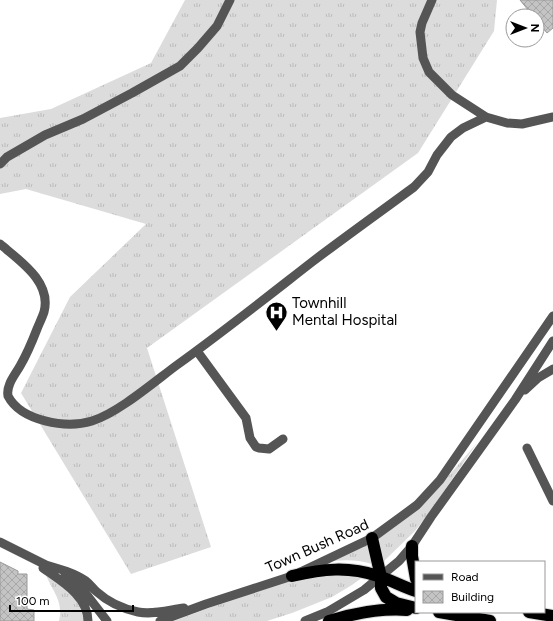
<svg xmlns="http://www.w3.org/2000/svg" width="553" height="621" viewBox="0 0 553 621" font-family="Figtree,sans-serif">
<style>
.grass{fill:url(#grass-tufts)}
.building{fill:url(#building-cross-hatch);stroke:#999}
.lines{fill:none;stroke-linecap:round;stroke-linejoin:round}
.highway-casing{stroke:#dbdbdb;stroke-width:14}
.minor{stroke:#555;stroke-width:9}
.highway{stroke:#000;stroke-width:12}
.labels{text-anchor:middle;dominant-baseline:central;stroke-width:4;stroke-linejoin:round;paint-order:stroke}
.poi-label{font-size:15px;fill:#000;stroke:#fff;text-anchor:start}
.street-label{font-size:15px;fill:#000;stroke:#fff}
</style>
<defs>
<pattern id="grass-tufts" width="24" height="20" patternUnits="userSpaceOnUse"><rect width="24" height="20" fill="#dcdcdc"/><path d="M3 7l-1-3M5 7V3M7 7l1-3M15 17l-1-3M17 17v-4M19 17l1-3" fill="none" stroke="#bbb"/></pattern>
<pattern id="building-cross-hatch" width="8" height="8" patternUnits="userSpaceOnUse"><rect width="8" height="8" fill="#c4c4c4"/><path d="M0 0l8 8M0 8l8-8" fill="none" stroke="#a7a7a7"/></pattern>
</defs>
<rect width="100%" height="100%" fill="#fff"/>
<path class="grass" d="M185,0H497L494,31L418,153L147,348L211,547L131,574L21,393L70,297L146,224L26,189L0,194V118L51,109L151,63Z
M477,443L429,513L415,531L381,564L377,547L379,536L431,496Z
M366,543L372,564C355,559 341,560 323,562Z
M318,571L367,574L352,585L332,597L292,613L267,621H174L257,590Z
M45,572L82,604L84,621H59C64,599 51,591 45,572Z"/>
<path class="building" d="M520,0H553V28L547,33L537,21V16H533Z
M0,562L18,571V574H27V609L34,610V621H0Z"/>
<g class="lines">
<defs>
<path id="highway" d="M372,538L381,577V588L386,597L396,603L416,608
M412,546V556L416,579
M292,576C323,569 348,566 378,576C391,580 403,587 416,591
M439,612L490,621
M529,612L553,616
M329,621C355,613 380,608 407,610"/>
</defs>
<use href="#highway" class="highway-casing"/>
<path class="minor" d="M432,0L422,23L420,32L423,58L429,72L452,95L486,117
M0,164L7,157L45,135L83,119L132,93L180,66L198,48L217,26L230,0
M0,244C20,261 52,282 44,312C42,318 39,324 37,329C32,342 27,354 20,366C15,375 6,385 8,396C21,421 66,429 92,421C118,413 154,382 177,365C223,332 267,297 312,262C345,237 380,212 414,187L428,172L437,155L451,137L463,128L486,117L507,123L522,124L553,117
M197,351L246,418L250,438L256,447L259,448L269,449L283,439
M525,390L538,378L553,369
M527,448L553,501
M0,542L52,568
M46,565C60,569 74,573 86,581C90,584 93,589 97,592C108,602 124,609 138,612C153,615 169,610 184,608
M43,568C61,581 88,596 88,621
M65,575L83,590L107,621
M160,621L206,604L292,576L372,538L417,505L440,480L553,316
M305,621L327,612L364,590L399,561L412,546L431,517L515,400L553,341"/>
<use href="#highway" class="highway"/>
</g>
<defs>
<symbol id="hospital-pin" viewBox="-11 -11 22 30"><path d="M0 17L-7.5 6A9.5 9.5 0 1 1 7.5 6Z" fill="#000" stroke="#fff"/><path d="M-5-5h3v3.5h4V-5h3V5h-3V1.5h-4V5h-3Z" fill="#fff"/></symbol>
</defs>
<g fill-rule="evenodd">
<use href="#hospital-pin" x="264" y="300" width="25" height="34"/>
</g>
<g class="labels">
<g class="poi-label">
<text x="292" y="303">Townhill<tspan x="292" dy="17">Mental Hospital</tspan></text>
</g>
<g class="street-label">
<text transform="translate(317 546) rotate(-24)">Town Bush Road</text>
</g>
</g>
<rect x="415" y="561" width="130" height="52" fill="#ffffff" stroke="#999999"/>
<rect x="423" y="574" width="20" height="6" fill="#555555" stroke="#999999"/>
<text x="451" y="581" font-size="12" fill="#000000">Road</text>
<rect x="423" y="591" width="20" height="12" fill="url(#building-cross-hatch)" stroke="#999999"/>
<text x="451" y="601" font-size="12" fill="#000000">Building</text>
<g transform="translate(525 28) rotate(90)"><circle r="19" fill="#ffffff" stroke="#999999"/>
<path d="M0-3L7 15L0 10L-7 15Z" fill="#000000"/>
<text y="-6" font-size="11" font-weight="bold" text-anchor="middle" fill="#000000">N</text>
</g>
<path d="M10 605v6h123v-6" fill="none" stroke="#000000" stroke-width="2"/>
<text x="16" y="605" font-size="12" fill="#000000" stroke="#ffffff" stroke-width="3" paint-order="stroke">100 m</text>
</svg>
